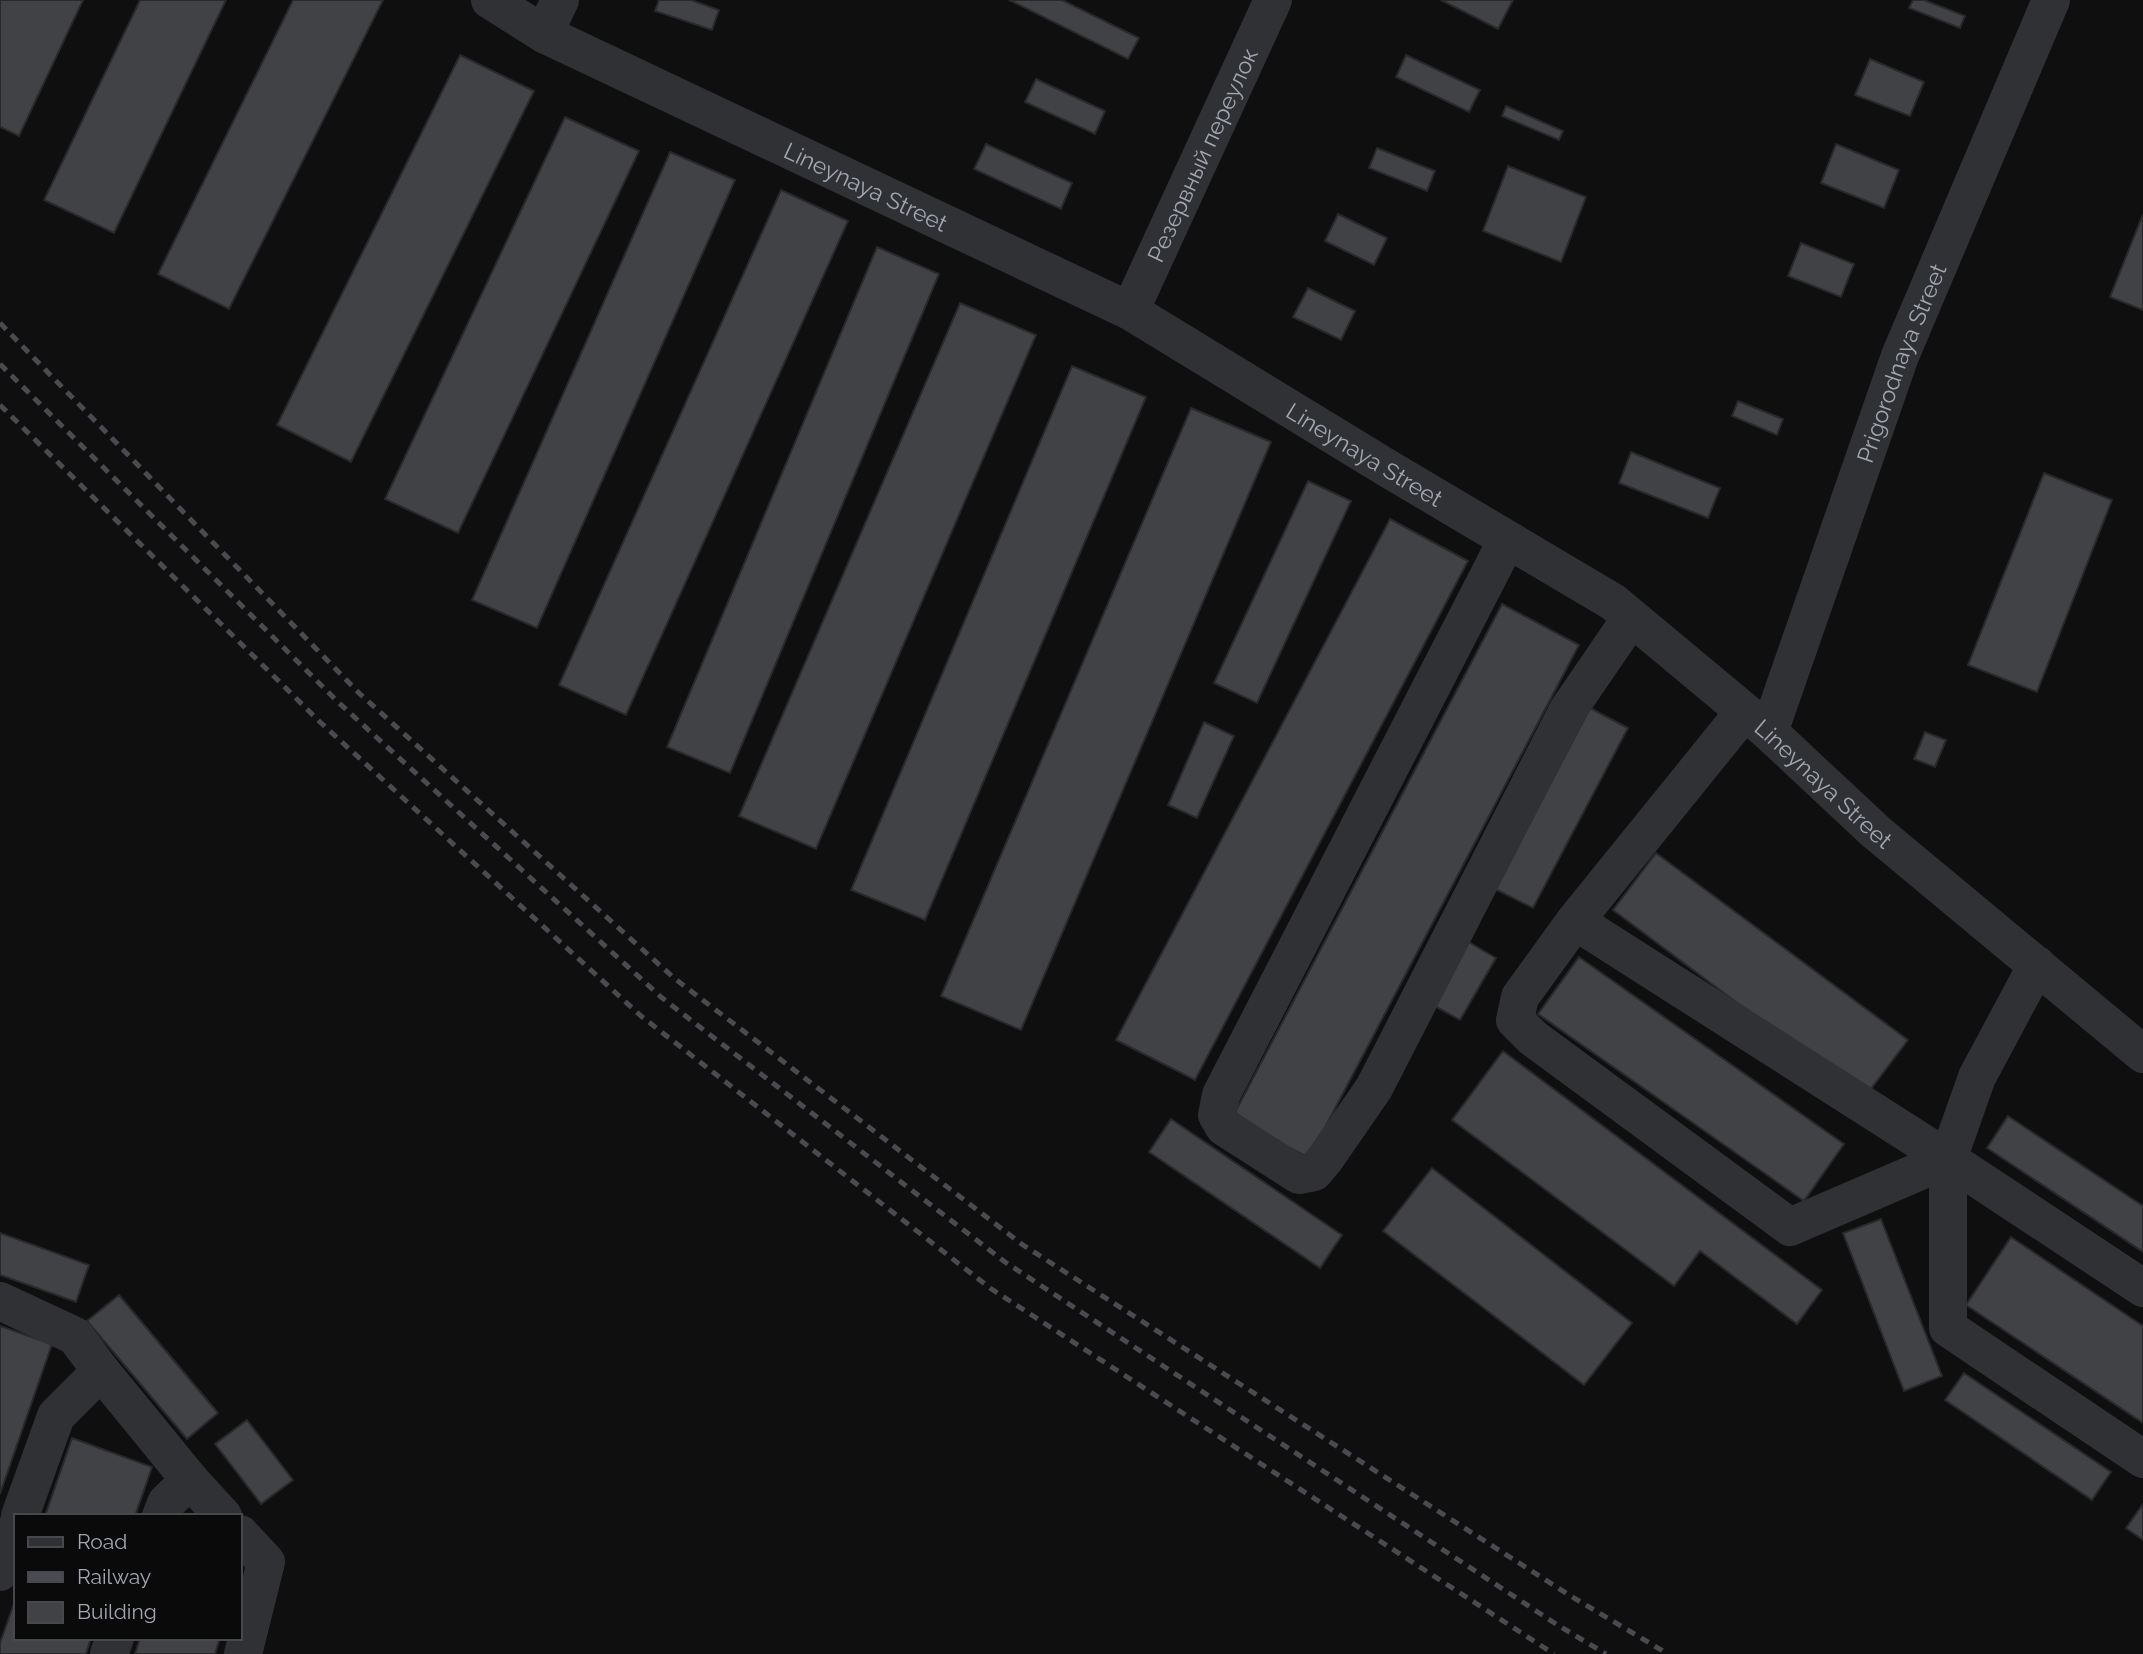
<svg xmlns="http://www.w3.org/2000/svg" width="2143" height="1654" viewBox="0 0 2143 1654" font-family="Raleway,sans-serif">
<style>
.building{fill:#404246;stroke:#29292c;stroke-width:2}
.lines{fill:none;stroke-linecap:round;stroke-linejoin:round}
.minor{stroke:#303135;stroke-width:38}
.rail{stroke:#494b50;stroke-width:5;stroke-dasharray:9 7;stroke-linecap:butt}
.labels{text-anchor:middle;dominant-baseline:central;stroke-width:5;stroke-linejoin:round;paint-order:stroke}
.street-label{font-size:23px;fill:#a1a6b1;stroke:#0a0a0b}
</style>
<rect width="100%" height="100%" fill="#0f0f10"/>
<path class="building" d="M0,0H83L19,136L0,127Z
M140,0H226L114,233L44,200Z
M293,0H383L229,309L158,274Z
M659,0H691L719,10L712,30L655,11Z
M1009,0H1062L1139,38L1128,59Z
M1441,0H1513L1498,29Z
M1913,0H1924L1965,16L1960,28L1909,8Z
M460,55L534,91L351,462L277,425Z
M1406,55L1480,90L1469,112L1396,77Z
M1870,59L1924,82L1910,116L1855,95Z
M1036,79L1105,111L1095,134L1025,102Z
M1506,106L1563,131L1559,140L1502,116Z
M565,117L639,151L458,533L385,499Z
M986,144L1072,183L1061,209L974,169Z
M1836,144L1899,170L1884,208L1821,183Z
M1377,148L1435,171L1427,191L1369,168Z
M670,152L735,180L537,628L472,600Z
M1508,166L1586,197L1561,262L1483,231Z
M781,190L848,221L626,715L559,685Z
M1338,214L1387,238L1374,265L1325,241Z
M2143,214V310L2110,297Z
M1801,243L1854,264L1841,297L1788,276Z
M877,247L939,274L730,773L667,747Z
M1308,288L1355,311L1341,340L1293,317Z
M960,303L1036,335L816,849L739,816Z
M1072,366L1146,397L925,920L851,890Z
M1738,401L1783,419L1777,435L1732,416Z
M1191,408L1271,442L1021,1030L941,996Z
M1631,452L1720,488L1708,518L1619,483Z
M2044,473L2112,500L2037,692L1968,665Z
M1308,481L1351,501L1257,703L1214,683Z
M1390,519L1468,561L1195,1080L1116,1040Z
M1502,604L1579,645L1309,1158L1232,1118Z
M1590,708L1628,728L1533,908L1495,889Z
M1204,722L1234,736L1197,818L1168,805Z
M1925,732L1946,740L1935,767L1914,759Z
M1656,853L1908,1040L1864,1098L1613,910Z
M1467,941L1496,958L1460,1020L1431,1004Z
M1579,957L1844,1144L1804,1201L1538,1014Z
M1503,1051L1822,1290L1797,1324L1700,1251L1674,1286L1452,1120Z
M2008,1116L2143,1206V1252L1987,1148Z
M1171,1119L1342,1235L1320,1268L1149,1152Z
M1432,1168L1632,1323L1584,1385L1383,1231Z
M1881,1219L1942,1376L1904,1391L1843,1233Z
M0,1233L89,1265L76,1302L0,1275Z
M2011,1237L2143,1326V1423L1966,1305Z
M119,1295L218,1413L187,1439L87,1321Z
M0,1326L52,1344L0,1494Z
M1964,1373L2111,1472L2092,1500L1945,1400Z
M247,1420L293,1480L261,1504L215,1444Z
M72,1438L152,1467L135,1516H45Z
M2143,1504V1540L2126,1528Z
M16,1598V1638H91L86,1654H0V1643Z
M140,1638H220L215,1654H135Z"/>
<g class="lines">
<g class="minor">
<path id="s1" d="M490,0L544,34L1130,311L1387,468L1613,602L1769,732L1876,832L2143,1054"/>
<path d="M544,34L560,0"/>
<path id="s2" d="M1130,311L1273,0"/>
<path d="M1507,540L1221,1095L1217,1115L1224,1127L1299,1175L1314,1172L1325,1159L1374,1088L1568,710L1631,618"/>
<path d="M1744,712L1575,921L1520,997L1515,1020L1533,1038L1790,1227L1948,1159"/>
<path id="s3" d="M1769,732L1900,356L2051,0"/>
<path d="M1575,921L1948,1159L2143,1288"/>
<path d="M2037,965L1977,1077L1948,1159V1328L2143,1459"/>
<path d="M0,1301L75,1336L101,1371L190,1480L223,1516"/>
<path d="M20,1516L56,1416L101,1371"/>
<path d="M161,1516L166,1503L190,1480"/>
<path d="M240,1534L266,1562L243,1654"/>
<path d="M0,1572L16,1528"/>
<path d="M109,1654L115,1638"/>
</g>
<path class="rail" d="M0,323L360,694L674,978L1023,1245L1569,1595L1668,1654
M0,364L339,703L661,997L1005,1262L1556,1624L1606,1654
M0,405L320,722L641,1016L990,1288L1554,1654"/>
</g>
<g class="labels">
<g class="street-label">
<text stroke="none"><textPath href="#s2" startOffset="172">Резервный переулок</textPath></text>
<text stroke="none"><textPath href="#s1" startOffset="420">Lineynaya Street</textPath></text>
<text stroke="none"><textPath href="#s3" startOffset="392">Prigorodnaya Street</textPath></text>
<text stroke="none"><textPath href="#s1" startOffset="987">Lineynaya Street</textPath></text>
<text stroke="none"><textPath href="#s1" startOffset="1554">Lineynaya Street</textPath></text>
</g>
</g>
<rect x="14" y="1514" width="228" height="126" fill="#0a0a0b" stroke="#46484d" stroke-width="2"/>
<rect x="28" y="1537" width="35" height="10" fill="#303135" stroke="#46484d" stroke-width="2"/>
<text x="77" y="1549" font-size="21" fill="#a1a6b1">Road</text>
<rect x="28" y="1572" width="35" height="10" fill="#494b50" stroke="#46484d" stroke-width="2"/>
<text x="77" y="1584" font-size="21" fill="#a1a6b1">Railway</text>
<rect x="28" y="1602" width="35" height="21" fill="#404246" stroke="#46484d" stroke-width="2"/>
<text x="77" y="1619" font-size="21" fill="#a1a6b1">Building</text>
</svg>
